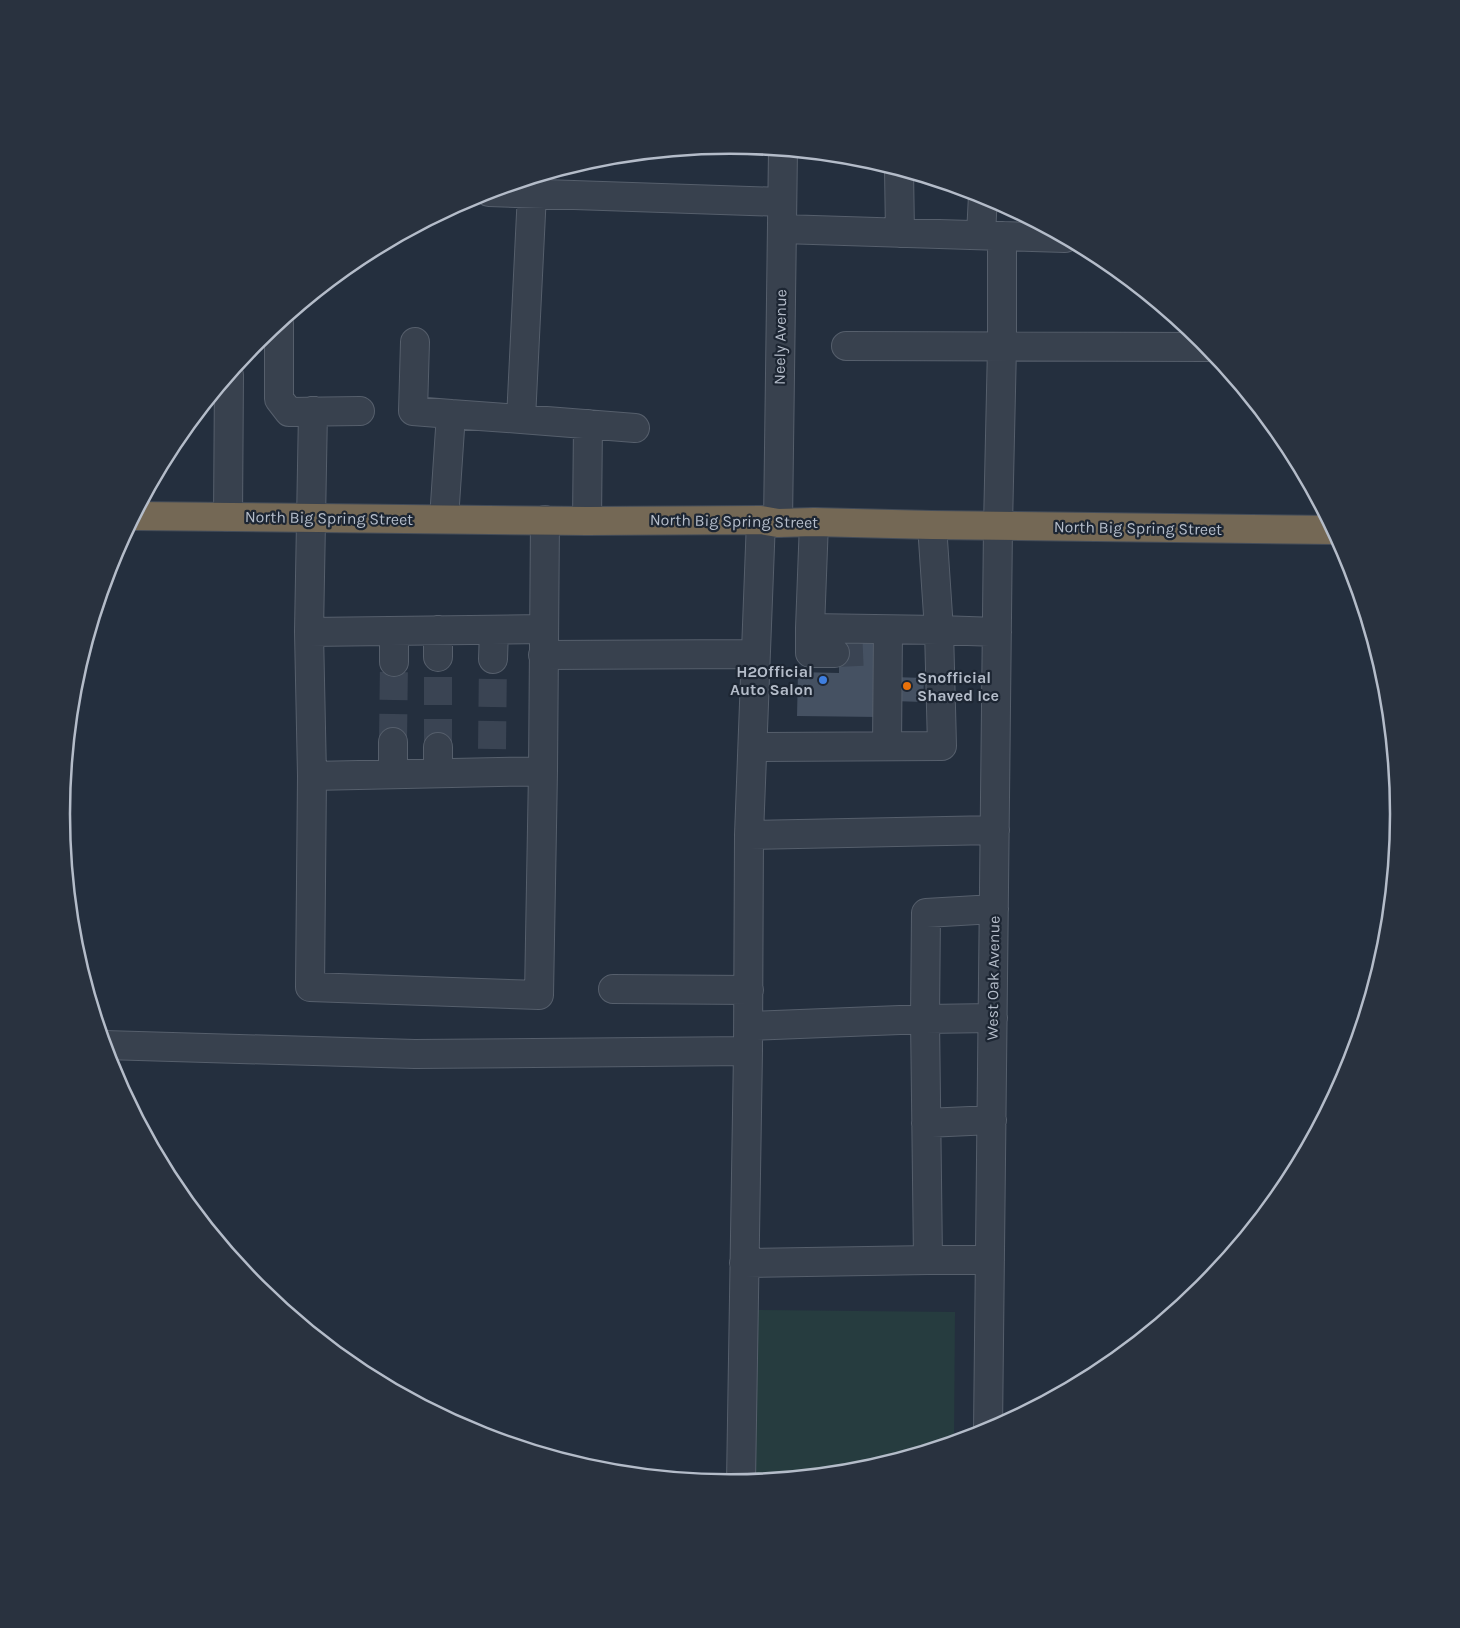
<svg xmlns="http://www.w3.org/2000/svg" width="1460" height="1628" viewBox="0 0 1460 1628" font-family="Karla,sans-serif">
<style>
.green{fill:#263c3f}
.building{fill:#455162}
.lines{fill:none;stroke-linecap:round;stroke-linejoin:round}
.minor-tunnel{stroke:#3a4453;stroke-width:28;stroke-dasharray:28 14;stroke-linecap:butt}
.minor-casing{stroke:#565f6c;stroke-width:30}
.highway-casing{stroke:#434c59;stroke-width:30}
.minor{stroke:#38414e;stroke-width:28}
.highway{stroke:#746855;stroke-width:28}
.shop-dot{fill:#3f7fe0;stroke:#1d2633;stroke-width:2}
.food-dot{fill:#e8710a;stroke:#1d2633;stroke-width:2}
.labels{text-anchor:middle;dominant-baseline:central;stroke-width:4.5;stroke-linejoin:round;paint-order:stroke}
.street-label{font-size:16px;fill:#b4bcc9;stroke:#1d2633}
.poi-label{font-size:16px;font-weight:bold;fill:#b4bcc9;stroke:#1d2633;text-anchor:end}
.rim{fill:none;stroke:#b4bcc9;stroke-width:2.5}
</style>
<rect width="100%" height="100%" fill="#242f3e"/>
<path class="green" d="M752,1310L955,1312L954,1442L860,1470L750,1481Z"/>
<path class="building" d="M839,636L879,637L878,717L797,716L798,672L839,673Z
M894,677L924,678L923,702L893,701Z"/>
<g class="lines">
<path class="minor-tunnel" d="M835,653L883,651
M393,742L394,662
M438,747V657
M492,749L493,659"/>
<defs>
<path id="minor" d="M899,170L900,233
M489,192L782,202
M782,229L1002,236
M981,235L983,195
M279,323V399L289,412L360,411
M415,342L413,411L451,414
M846,346L1208,347
M313,411L309,632L312,776L543,771L545,520
M521,419L635,428
M228,517L229,375
M444,519L451,414L521,419L532,193
M587,521L588,424
M778,523L783,150
M932,525L939,630L997,632
M810,628V653H835
M309,632L543,629
M543,655L755,654
M438,657V630
M493,659L494,630
M394,662V631
M887,746L888,630
M438,747V773
M753,747L942,746L939,630L810,628L814,522
M393,774V742
M312,776L310,987L539,995L543,771
M749,835L995,830
M613,989L749,990
M993,1018L925,1019L926,913L994,909
M105,1045L415,1054L748,1051
M926,1123L992,1120
M928,1260H990
M744,1263L928,1260L925,1019L749,1026
M988,1431L998,526L1002,346V236L1065,238
M741,1482L748,1051L749,835L761,520"/>
<path id="highway" d="M135,516L587,521L761,520L778,523L814,522L932,525L1333,530"/>
</defs>
<use href="#minor" class="minor-casing"/>
<use href="#highway" class="highway-casing"/>
<use href="#minor" class="minor"/>
<use href="#highway" class="highway"/>
</g>
<circle class="shop-dot" cx="823" cy="680" r="5"/>
<circle class="food-dot" cx="907" cy="686" r="5"/>
<g class="labels">
<g class="street-label">
<text transform="translate(780 337) rotate(-89)">Neely Avenue</text>
<text transform="translate(329 518) rotate(1)">North Big Spring Street</text>
<text transform="translate(734 521) rotate(1)">North Big Spring Street</text>
<text transform="translate(1138 528) rotate(1)">North Big Spring Street</text>
<text transform="translate(993 978) rotate(-89)">West Oak Avenue</text>
</g>
<g class="poi-label">
<text x="813" y="671">H2Official<tspan x="813" dy="18">Auto Salon</tspan></text>
<text x="917" y="677" text-anchor="start">Snofficial<tspan x="917" dy="18">Shaved Ice</tspan></text>
</g>
</g>
<path d="M0 0H1460V1628H0ZM70 814a660 660 0 1 1 1320 0a660 660 0 1 1-1320 0Z" fill="#29323f" fill-rule="evenodd"/>
<path class="rim" d="M70 814a660 660 0 1 1 1320 0a660 660 0 1 1-1320 0Z"/>
</svg>
